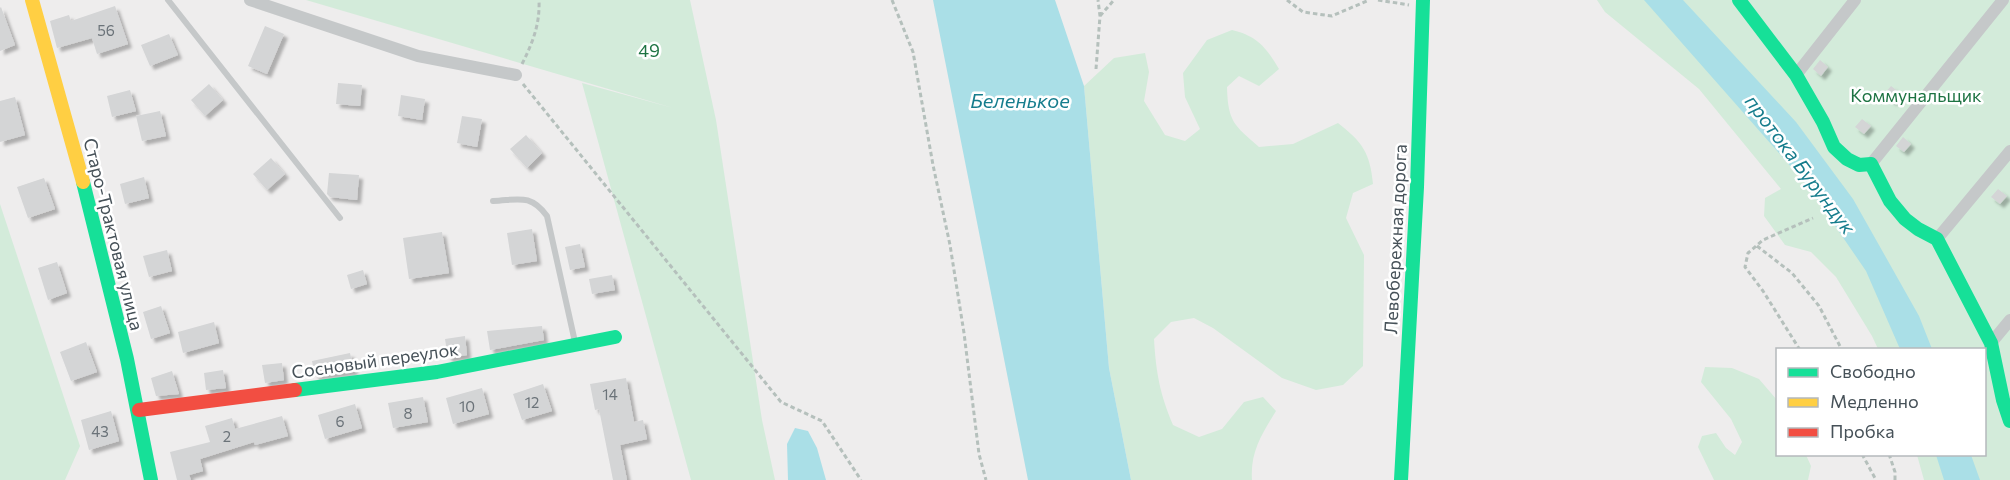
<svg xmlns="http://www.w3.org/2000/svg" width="2010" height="480" viewBox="0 0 2010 480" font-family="Commissioner,sans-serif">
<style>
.green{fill:#d3ebda}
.water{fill:#aadfe7}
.building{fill:#d4d5d6;filter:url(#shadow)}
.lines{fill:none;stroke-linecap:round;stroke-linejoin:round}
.path{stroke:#b5c0bc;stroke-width:3;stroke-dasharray:4.5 3;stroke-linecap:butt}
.lane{stroke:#c5c8c9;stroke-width:6}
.street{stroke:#c5c8c9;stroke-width:12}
.fast{stroke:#16e098;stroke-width:14}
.slow{stroke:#ffcf43;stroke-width:14}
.jam{stroke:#f24e42;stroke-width:14}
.labels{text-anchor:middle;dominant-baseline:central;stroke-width:5;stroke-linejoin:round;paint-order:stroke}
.number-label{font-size:15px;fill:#6b7379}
.park-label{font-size:18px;fill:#1d7342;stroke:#fff}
.street-label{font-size:18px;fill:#465158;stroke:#fff}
.water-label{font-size:20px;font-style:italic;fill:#167d8d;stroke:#fff}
</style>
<defs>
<filter id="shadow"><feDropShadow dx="4" dy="4" stdDeviation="1.5" flood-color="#0004"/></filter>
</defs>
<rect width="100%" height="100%" fill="#eeeded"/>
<path class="green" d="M306,0H690L716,120L762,420L775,480H691L582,83L673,108Z
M1597,0H2010V480H1924L1917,455L1984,454V350L1878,349L1872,336L1836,277L1811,252L1785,245L1764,216L1765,198L1781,189L1699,89L1605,12Z
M1232,30C1257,36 1266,47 1279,69L1259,86L1239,76L1227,87C1228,122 1234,125 1259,147L1293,144L1338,123C1362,142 1370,152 1373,184L1353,193L1346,218L1364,255L1363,366L1343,385L1316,390L1282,378L1213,328L1194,318L1171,322L1154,339C1156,373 1160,394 1173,425L1199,437L1222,429L1244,402L1263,397L1276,411C1262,434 1250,452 1252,480H1131L1109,368L1084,86L1114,58L1145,53L1149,72L1144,101L1165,135L1185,141L1200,129L1185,97L1183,73L1207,40Z
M0,204L80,446L65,480H0Z
M1705,367L1732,368L1759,379L1777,400L1778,454L1806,455L1811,466L1808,480H1714L1698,447L1702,436L1716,433L1726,448L1735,455L1742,442L1731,419L1701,382Z"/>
<path class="water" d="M933,0H1055L1084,86L1109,368L1131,480H1028Z
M1644,0H1683L1796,122L1853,199L1919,316L1932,349H1900L1866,271L1807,185Z
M795,428L808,431L817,448L826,480H788L787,444Z
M1936,455H1971L1980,480H1944Z"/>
<path class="building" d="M115,6L128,44L97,54L92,38L57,48L50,21L69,15L71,21Z
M1,7L15,45L0,51V8Z
M265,26L284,34L267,74L248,66Z
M169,34L178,55L150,66L141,45Z
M1820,60L1828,67L1821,76L1813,69Z
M338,83L362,85L360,106L336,104Z
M209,84L223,100L205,116L191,100Z
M1891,86L1900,93L1893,102L1884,94Z
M130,90L136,111L112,117L107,96Z
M401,95L425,99L422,120L398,116Z
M15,97L25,135L0,142V101Z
M160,111L166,136L142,141L136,116Z
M462,116L482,119L477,147L457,143Z
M1862,119L1871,126L1864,134L1855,127Z
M526,135L542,153L527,168L510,149Z
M1903,137L1911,144L1904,152L1896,146Z
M271,158L285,174L267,190L253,174Z
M329,173L359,175L357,200L330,197L327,194Z
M144,177L149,198L125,204L120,184Z
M44,178L55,209L28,218L17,187Z
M1998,189L2007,196L2000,204L1991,197Z
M532,229L537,261L512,265L507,233Z
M442,232L449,273L409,279L403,238Z
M580,244L585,267L570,270L565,247Z
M167,250L172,271L149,277L143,256Z
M57,262L67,293L48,300L38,268Z
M363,270L367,284L351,289L347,275Z
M612,275L615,290L592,294L589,279Z
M161,306L170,333L151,339L143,312Z
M214,322L219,343L183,353L178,332Z
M542,326L544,340L490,350L487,331Z
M465,336L467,355L448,358L445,339Z
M86,342L97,372L71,381L60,352Z
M350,353L354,371L315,376L312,361Z
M282,363L284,380L265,383L262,365Z
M223,370L226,388L206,390L204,373Z
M172,371L179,394L156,396L151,378Z
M626,378L634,422L643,420L647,439L620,445L627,480H613L599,409L595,410L590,384Z
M543,384L552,411L522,420L513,394Z
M482,388L489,414L453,424L446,398Z
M423,397L428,422L393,428L388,403Z
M355,404L362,428L325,439L318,415Z
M111,411L119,441L89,450L81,420Z
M282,416L288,436L255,445L254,442L200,459L203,471L189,475L191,480H177L170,452L210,442L205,426L232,418L235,429Z"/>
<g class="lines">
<path class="path" d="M892,0L913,52L933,165L950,245L964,333L979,454L986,480
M1287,0L1303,12L1332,16L1369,0
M1378,0L1409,5
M1100,16L1114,0
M522,64C533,42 540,24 539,0
M1096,69L1100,16L1098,0
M523,84L781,402L822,421L861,480
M1757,246L1792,273L1819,306L1842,350
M1800,350L1763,291L1745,267L1748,253L1763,240L1813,218
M1862,454L1876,480
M1889,454L1895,472V480"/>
<path class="lane" d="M168,0L340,218
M493,201C518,200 530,193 547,216L575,342"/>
<path class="street" d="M250,0L418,56L516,75
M1796,75L1855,0
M1871,164L2003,0
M1937,239L2010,151
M1991,343L2010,320"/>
<path class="fast" d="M1739,0L1796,75L1823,122L1834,147L1847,159L1859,165L1871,164L1890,201L1905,219L1918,229L1937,239L1991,343L2003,400L2010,421
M83,182L127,359L151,480
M295,390L437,372L615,337
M1401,480L1417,187L1423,0"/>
<path class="slow" d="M32,0L83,182"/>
<path class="jam" d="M139,410L295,390"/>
</g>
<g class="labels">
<g class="number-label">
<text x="106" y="30">56</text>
<text x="610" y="394">14</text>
<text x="532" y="402">12</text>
<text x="467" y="406">10</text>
<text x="408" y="413">8</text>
<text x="340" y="421">6</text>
<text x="100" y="431">43</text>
<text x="227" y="436">2</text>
</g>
<g class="park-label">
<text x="649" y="50">49</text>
<text x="1916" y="95">Коммунальщик</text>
</g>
<g class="street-label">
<text transform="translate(114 234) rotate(76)">Старо-Трактовая улица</text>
<text transform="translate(1395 239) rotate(-87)">Левобережная дорога</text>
<text transform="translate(375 360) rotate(-8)">Сосновый переулок</text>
</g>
<g class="water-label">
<text x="1020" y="100">Беленькое</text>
<text transform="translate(1801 164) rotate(53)">протока Бурундук</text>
</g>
</g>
<rect x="1776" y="348" width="210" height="108" fill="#ffffff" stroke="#b5b9bc" stroke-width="1.5"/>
<rect x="1788" y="368" width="30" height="9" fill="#16e098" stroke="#b5b9bc" stroke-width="1.5"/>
<text x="1830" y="378" font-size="18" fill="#465158">Свободно</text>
<rect x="1788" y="398" width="30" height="9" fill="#ffcf43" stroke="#b5b9bc" stroke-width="1.5"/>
<text x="1830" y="408" font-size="18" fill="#465158">Медленно</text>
<rect x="1788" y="428" width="30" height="9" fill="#f24e42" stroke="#b5b9bc" stroke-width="1.5"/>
<text x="1830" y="438" font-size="18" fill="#465158">Пробка</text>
</svg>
